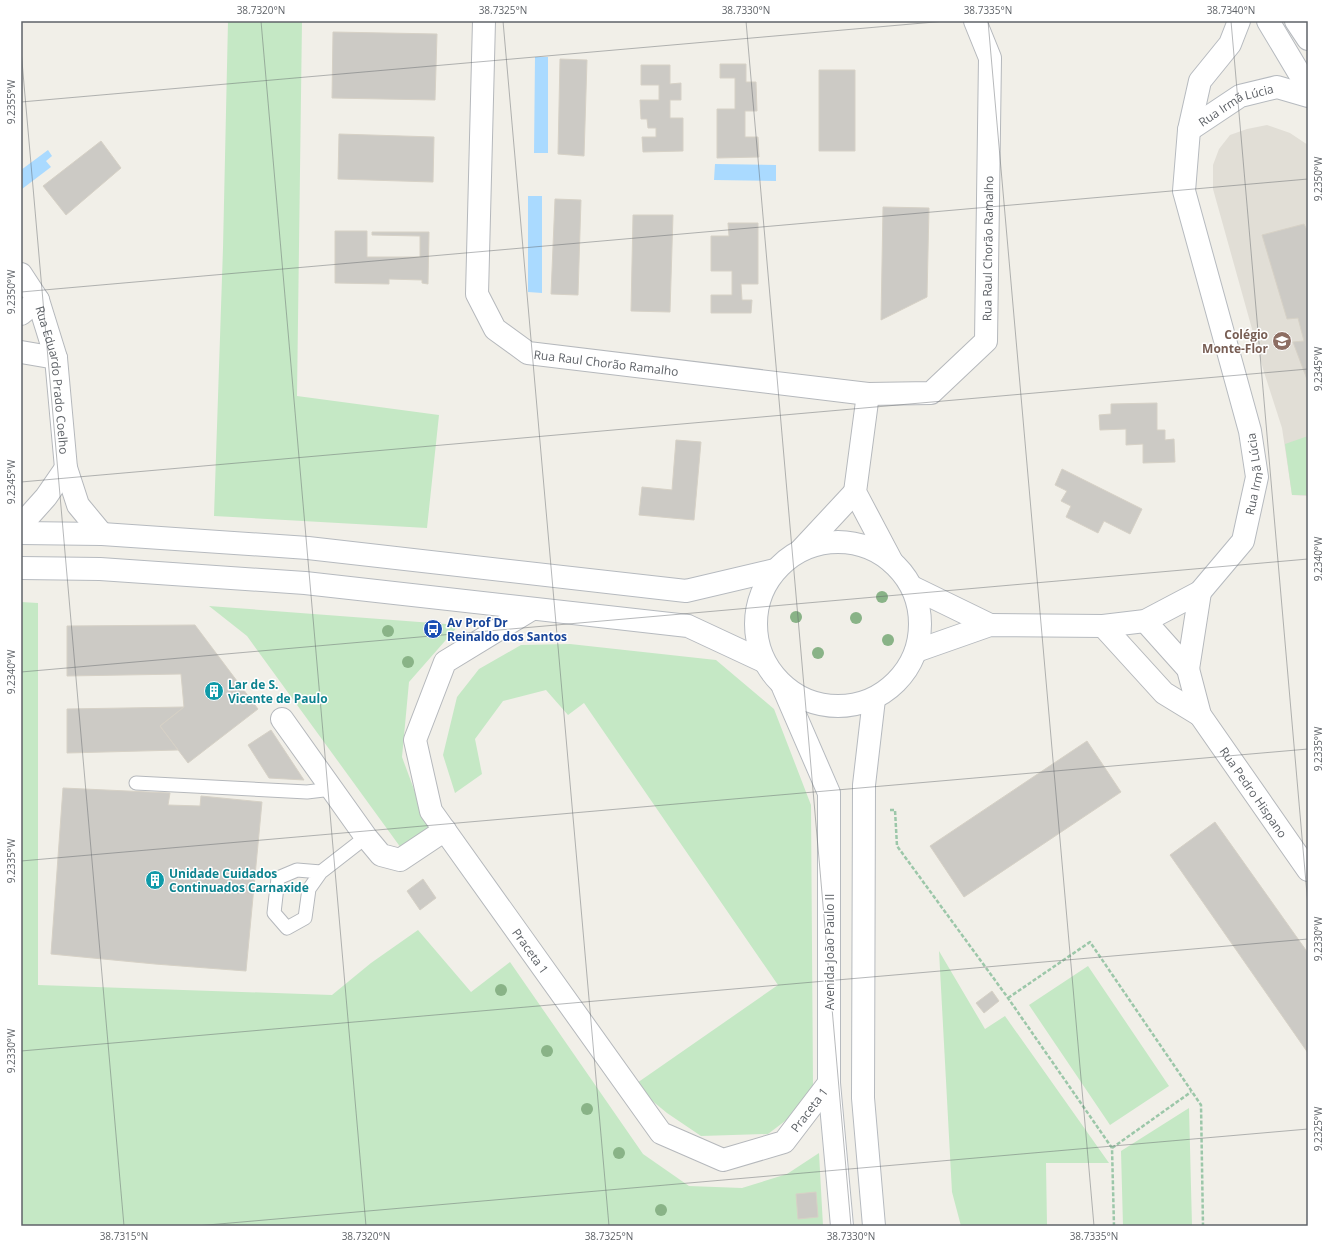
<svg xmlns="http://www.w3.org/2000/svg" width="1329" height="1247" viewBox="0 0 1329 1247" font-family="'Open Sans',sans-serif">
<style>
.education{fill:#e1ded6}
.green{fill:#c5e8c5}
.water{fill:#aadaff}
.building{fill:#cccac5;stroke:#d6d1c6}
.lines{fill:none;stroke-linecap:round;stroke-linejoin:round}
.lane-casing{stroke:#b5b8bc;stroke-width:15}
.street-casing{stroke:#b5b8bc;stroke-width:24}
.secondary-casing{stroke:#b6babf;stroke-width:24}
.path{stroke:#9cc7a9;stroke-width:2.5;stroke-dasharray:4 2;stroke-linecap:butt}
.lane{stroke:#fff;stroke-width:13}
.street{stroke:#fff;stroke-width:22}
.secondary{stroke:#fff;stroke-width:22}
.tree{fill:#89b387}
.ticks{fill:none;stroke:#5f6368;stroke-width:1;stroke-opacity:0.45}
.labels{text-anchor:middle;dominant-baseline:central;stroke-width:3;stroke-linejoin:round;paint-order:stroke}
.street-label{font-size:12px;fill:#5f6368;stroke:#fff}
.education-label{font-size:12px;font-weight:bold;fill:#785e54;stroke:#fff;text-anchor:end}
.transit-label{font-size:12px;font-weight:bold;fill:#164399;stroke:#fff;text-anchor:start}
.culture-label{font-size:12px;font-weight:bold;fill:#0d838f;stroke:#fff;text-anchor:start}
.neatline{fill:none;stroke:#5f6368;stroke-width:1.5}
.ticks-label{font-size:10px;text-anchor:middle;fill:#5f6368}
</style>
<rect width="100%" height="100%" fill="#f1efe8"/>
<path class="education" d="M1267,125L1290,133L1308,145V496L1292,495L1282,428L1264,372L1213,189V165L1219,149L1230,135L1247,129Z"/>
<path class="green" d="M228,21H302L297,396L439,415L427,528L214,516L223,248Z
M1308,436V495H1292L1285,444Z
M21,602L38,603V985L332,995L371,963L418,930L471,992L510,962L643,1154L689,1186L742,1188L787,1174L819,1153L823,1226H21Z
M209,606L459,625L409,682L402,757L429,830L401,848L247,636Z
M570,644L716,660L774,709L811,805L813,1087L789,1118L768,1134L701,1136L667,1113L650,1099L637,1083L778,985L584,703L568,715L546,690L503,701L475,739L482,774L455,793L443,755L457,697L479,669L521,645Z
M939,951L985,1029L1005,1016L1109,1163H1046L1047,1226H961L952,1192Z
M1088,966L1169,1086L1110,1125L1029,1005Z
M1189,1108L1192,1226H1123L1121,1151Z"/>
<path class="water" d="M535,57H548V153H534Z
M48,150L52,156L46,161L51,167L22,189L21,170Z
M715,164L776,165V181L714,180Z
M528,196H542V293L528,292Z"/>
<path class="building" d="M333,32L437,34L435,100L332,98Z
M560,59L587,60L584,156L558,154Z
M720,64H746V82H756L757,111H745V137H758L759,157L717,158V109H735V78H720Z
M641,65H670V84L681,83V100H670V118H683V151L643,152L642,137H656V128H648L647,119H641L640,100H659V85H641Z
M819,70H855V151H819Z
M339,134L434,137L433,182L338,179Z
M101,141L121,168L66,215L43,186Z
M555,199L581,200L578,295L551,294Z
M883,207L929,208L927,297L881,320Z
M633,215H673L670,312L631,311Z
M728,223H758V284H741L742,300H752L751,313H711V295H732V271H711V236H729Z
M1304,224L1308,232V382L1293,342L1304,341L1298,318L1287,319L1262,235Z
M335,231H367V257H420V236L372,235V232H429L428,284L422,283V280L389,279V284L335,283Z
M1157,403V430H1165V440L1174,439L1175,462L1143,463V444L1126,445V429L1100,430L1099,415L1111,414V404Z
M676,440L701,442L694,520L639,515L642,487L672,490Z
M1062,469L1142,509L1130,534L1104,521L1098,533L1066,517L1071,506L1061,501L1067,491L1055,485Z
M195,625L258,709L188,763L160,726L184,707L181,674L67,676V626Z
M184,707L160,726L178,750L67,753V709Z
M271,730L304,780L269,778L248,745Z
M1087,741L1121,792L964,897L930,846Z
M63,788L170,793L168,805L200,806L201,796L262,802L246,971L155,964L51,954Z
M1215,822L1308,953V1053L1170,855Z
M423,879L436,898L420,910L407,891Z
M992,991L999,1001L984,1013L976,1003Z
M816,1192L818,1217L798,1219L796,1194Z"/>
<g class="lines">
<defs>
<path id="lane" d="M136,783L307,792L332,789
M321,872L297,870L278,878L274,913L287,928L305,918L309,889L321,872L366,837"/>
<g id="street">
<path id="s1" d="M484,21L477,294L495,329L528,353L868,394L931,393L986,341L990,58L975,21"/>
<path id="s2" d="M21,274L38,300L56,358L66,468L78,505L102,534"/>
<path d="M21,314L38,300"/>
<path d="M21,352L56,358"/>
<path d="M868,394L855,492L892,562"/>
<path d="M21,525L46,497L66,468"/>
<path d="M801,550L855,492"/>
<path id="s3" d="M532,609L445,662L415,740L431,811L661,1133L723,1160L784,1142L829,1083"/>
<path id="s4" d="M1145,621L1188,669L1200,715L1308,870"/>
<path d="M1103,626L1164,693L1200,715"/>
<path d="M1188,669L1200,592"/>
<path d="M282,719L366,837L381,855L400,860L445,830"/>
</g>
<g id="secondary">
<path d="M1268,21L1308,88"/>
<path d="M1296,21L1308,39"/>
<path id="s5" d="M1189,130L1240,96L1277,87L1308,96"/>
<path d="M21,533L102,534L308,548L686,591L775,570"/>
<circle cx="838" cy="624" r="82"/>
<path d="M21,568L100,569L305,583L688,626L763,661"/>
<path d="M912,587L990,625"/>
<path id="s6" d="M916,651L990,625L1103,626L1145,621L1200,592L1243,541L1257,477L1250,431L1184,191L1189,130L1200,81L1230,44L1239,21"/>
<path d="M783,687L829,793V1083L842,1226"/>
<path d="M874,1226L863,1098L864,785L874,699"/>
</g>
</defs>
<use href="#lane" class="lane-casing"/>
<use href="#street" class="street-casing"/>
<use href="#secondary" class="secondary-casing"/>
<path class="path" d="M890,810H895L897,846L1008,998L1112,1148L1114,1226
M1008,998L1090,942L1201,1105L1203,1226
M1112,1148L1191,1092"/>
<use href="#lane" class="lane"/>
<use href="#street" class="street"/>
<use href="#secondary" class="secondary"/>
</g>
<g class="tree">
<circle cx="882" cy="597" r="6"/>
<circle cx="796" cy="617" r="6"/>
<circle cx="856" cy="618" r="6"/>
<circle cx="388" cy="631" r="6"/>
<circle cx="888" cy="640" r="6"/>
<circle cx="818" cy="653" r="6"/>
<circle cx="408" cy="662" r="6"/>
<circle cx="501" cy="990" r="6"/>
<circle cx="547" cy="1051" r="6"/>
<circle cx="587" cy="1109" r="6"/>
<circle cx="619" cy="1153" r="6"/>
<circle cx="661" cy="1210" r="6"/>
</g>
<path class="ticks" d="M261,21L366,1226M503,21L609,1226M746,21L851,1226M988,21L1094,1226M1231,21L1308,906M21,50L124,1226M21,102L946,21M21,292L1308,179M21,482L1308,369M21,672L1308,559M21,861L1308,749M21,1051L1308,939M196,1226L1308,1129"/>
<defs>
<symbol id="school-disc" viewBox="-11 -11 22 22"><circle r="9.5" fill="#8d6e63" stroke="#fff"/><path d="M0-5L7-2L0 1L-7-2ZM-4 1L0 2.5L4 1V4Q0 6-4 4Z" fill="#fff"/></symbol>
<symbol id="bus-disc" viewBox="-11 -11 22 22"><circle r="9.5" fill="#1a4fb4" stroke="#fff"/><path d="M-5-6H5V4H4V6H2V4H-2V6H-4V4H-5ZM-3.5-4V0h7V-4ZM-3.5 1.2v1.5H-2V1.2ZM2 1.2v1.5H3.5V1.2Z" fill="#fff"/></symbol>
<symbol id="building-disc" viewBox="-11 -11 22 22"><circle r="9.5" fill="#0f9aa8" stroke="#fff"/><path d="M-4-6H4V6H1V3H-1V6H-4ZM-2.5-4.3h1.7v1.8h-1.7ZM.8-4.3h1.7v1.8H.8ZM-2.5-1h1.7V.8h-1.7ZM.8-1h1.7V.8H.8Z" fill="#fff"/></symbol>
</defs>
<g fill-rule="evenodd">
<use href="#school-disc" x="1271" y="330" width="22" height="22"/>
<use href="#bus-disc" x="422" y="618" width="22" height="22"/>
<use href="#building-disc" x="203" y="680" width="22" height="22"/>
<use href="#building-disc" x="144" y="869" width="22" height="22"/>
</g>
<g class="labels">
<g class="street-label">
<text stroke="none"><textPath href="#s5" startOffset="54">Rua Irmã Lúcia</textPath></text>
<text stroke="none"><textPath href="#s1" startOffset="927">Rua Raul Chorão Ramalho</textPath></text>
<text stroke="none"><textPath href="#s1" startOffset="432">Rua Raul Chorão Ramalho</textPath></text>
<text stroke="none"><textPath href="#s2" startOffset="113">Rua Eduardo Prado Coelho</textPath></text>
<text stroke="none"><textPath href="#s6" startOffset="431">Rua Irmã Lúcia</textPath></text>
<text stroke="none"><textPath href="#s4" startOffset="206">Rua Pedro Hispano</textPath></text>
<text stroke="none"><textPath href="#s3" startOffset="430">Praceta 1</textPath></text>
<text transform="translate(829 952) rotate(-90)">Avenida João Paulo II</text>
<text stroke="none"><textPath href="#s3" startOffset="826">Praceta 1</textPath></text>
</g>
<g class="education-label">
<text x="1268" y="334">Colégio<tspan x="1268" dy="14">Monte-Flor</tspan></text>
</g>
<g class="transit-label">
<text x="447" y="622">Av Prof Dr<tspan x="447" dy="14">Reinaldo dos Santos</tspan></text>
</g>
<g class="culture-label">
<text x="228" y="684">Lar de S.<tspan x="228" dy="14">Vicente de Paulo</tspan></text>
<text x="169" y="873">Unidade Cuidados<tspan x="169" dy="14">Continuados Carnaxide</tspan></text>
</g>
</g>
<rect width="1329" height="1247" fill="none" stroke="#ffffff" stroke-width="44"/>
<rect x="22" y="22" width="1285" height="1203" class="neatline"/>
<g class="ticks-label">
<text x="261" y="14">38.7320°N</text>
<text x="503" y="14">38.7325°N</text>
<text x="746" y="14">38.7330°N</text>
<text x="988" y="14">38.7335°N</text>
<text x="1231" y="14">38.7340°N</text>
<text transform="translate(11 102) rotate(-90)" y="4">9.2355°W</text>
<text transform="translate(1318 179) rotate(-90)" y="4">9.2350°W</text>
<text transform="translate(11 292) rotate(-90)" y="4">9.2350°W</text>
<text transform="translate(1318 369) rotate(-90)" y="4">9.2345°W</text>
<text transform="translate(11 482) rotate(-90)" y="4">9.2345°W</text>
<text transform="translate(1318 559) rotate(-90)" y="4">9.2340°W</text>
<text transform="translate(11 672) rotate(-90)" y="4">9.2340°W</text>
<text transform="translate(1318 749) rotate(-90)" y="4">9.2335°W</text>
<text transform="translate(11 861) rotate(-90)" y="4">9.2335°W</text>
<text transform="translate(1318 939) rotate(-90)" y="4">9.2330°W</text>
<text transform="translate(11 1051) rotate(-90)" y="4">9.2330°W</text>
<text transform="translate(1318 1129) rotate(-90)" y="4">9.2325°W</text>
<text x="124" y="1240">38.7315°N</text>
<text x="366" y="1240">38.7320°N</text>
<text x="609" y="1240">38.7325°N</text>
<text x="851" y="1240">38.7330°N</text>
<text x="1094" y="1240">38.7335°N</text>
</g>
</svg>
